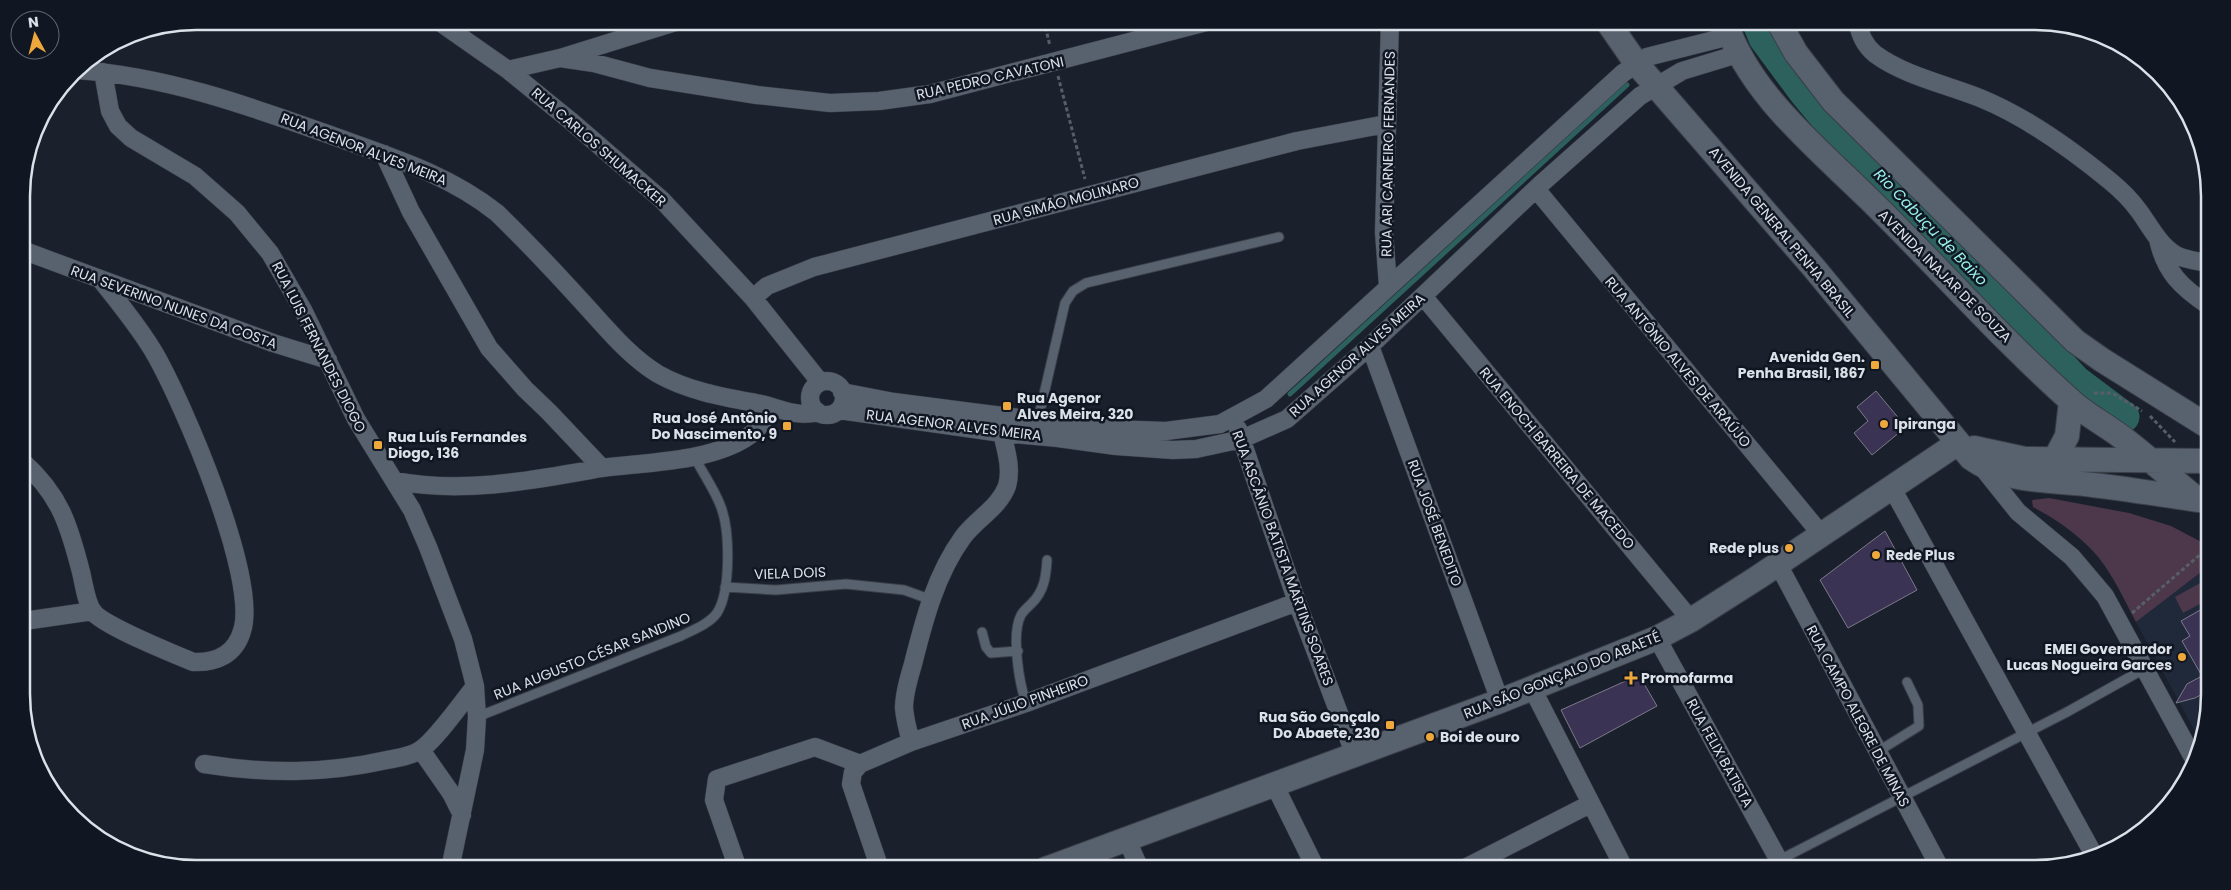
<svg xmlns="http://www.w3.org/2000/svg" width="2231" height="890" viewBox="0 0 2231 890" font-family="Poppins,sans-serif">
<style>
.built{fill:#1f293a}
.green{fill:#4c384a}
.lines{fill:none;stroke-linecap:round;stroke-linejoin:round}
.stream{stroke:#2c615e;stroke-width:5}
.river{stroke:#2c615e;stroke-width:31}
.building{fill:#3b3353;stroke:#7c7989}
.lane-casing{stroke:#393e47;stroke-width:11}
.street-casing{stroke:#393e47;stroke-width:19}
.secondary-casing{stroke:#393e47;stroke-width:26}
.path{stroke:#585e68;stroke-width:3;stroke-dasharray:4 2.5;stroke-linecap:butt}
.lane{stroke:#58616e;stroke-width:9}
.street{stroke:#58616e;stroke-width:18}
.secondary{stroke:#58616e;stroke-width:24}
.poi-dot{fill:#eea83c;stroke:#111722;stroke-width:2}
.labels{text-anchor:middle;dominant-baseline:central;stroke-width:5;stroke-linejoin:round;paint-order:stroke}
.street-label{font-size:14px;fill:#dce1e9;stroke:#111722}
.poi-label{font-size:14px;font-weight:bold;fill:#dce1e9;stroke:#111722;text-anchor:start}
.water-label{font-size:15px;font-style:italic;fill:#97f1eb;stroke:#111722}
.rim{fill:none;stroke:#dce1e9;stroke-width:2.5}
</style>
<rect width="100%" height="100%" fill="#1a212c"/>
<path class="built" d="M2209,566L2210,694L2202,744L2136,622Z"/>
<path class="green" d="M2049,498L2129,513L2171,526L2209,546V566L2136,622C2124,599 2109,566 2089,547C2073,531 2054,518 2033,507L2032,500Z
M2202,582L2209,599L2183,613L2175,597Z"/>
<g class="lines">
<path class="stream" d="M1290,394L1627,85"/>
<path class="river" d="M1757,21L1764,38L1804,92L1834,128L1906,197L2076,381L2124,417"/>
</g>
<path class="building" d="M1876,391L1906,427L1872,455L1854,433L1868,421L1857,407Z
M1885,531L1917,590L1848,628L1820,580Z
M2209,605L2210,690L2195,698L2176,703L2187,684L2202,676L2182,641L2190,636L2181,621Z
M1639,675L1657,706L1580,748L1561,710Z"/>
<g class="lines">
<defs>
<path id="lane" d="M1038,420L1065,303L1073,291L1086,283L1279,237
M725,587L776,590L846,584L904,590L932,600
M982,632L986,647L991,653L1018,651
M1026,703C1019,682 1011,634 1021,615C1024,610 1028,607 1032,603C1044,591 1046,577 1047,560
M477,717L681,636C693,630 709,624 717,613C731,591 730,531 721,507C715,490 702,472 694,456
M1877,752L1919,726L1918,705L1907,682
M1764,868L2067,712L2144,669"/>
<path id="street" d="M438,21L508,70L572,122L662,200L753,298L820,382
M1857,21C1860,34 1864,45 1875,54C1905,76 1945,84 1980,98C2027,117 2071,149 2110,181C2121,190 2131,200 2139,211C2150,226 2159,245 2176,255C2186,260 2197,261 2208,263
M560,58L594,63L650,78L757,95L830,103L879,101L930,94L1210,21
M77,70C166,76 249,106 333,136C391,157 448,174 497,213C528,243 557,274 586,306C608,330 630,357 658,374C688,391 723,397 756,403C778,407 795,418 818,412
M508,70L560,58L679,21
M103,72L110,111L118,126L131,138L195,176L237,213L270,253L303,310L356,419L412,510L428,547L463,639L475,686L477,717L475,750L450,869
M384,154L411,212L489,348L525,389L549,412L602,468C647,462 718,462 754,432C761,425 767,416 773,408
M1536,189L1821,534
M2158,239C2165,272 2181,287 2209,306
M22,250L273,343L328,360
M1388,286L1384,232L1390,21
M1423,296L1691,620
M753,298L767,286L814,267L1297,141L1386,124
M1370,346L1500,701
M810 398a17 17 0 1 1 34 0a17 17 0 1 1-34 0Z
M842,392L894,402L971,412L1111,429L1166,431L1220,424L1266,399L1623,73L1647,57L1730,36
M839,410L1002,433L1058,438L1116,446L1173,450L1196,449L1242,439L1287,419L1303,405L1370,346L1541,184L1640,96L1682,71L1738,54
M1238,429L1297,602L1354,753
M23,462C60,495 69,525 81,572C84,584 86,602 93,612C106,627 172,653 193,662C216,663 235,655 242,631C259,579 183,403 155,354C140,328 120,304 101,280
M1982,467L2018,512L2072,557L2105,596L2195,761
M396,481C464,494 534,480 602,468
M1892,488L2095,857
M1778,564L1940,868
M24,621L93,611
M1657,638L1783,868
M1532,688L1624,868
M911,742C908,731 905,720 904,708C904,693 909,678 913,664C924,620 936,574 963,537C976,519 999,508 1007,486C1012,469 1006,450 1002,433
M421,750L451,793L462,815
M204,764C267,774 325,774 387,760C397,758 412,756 420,750C434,742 464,700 475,686
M1274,784L1316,869
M1126,838L1140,869
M738,869L714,800L717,779L815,747L860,764
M880,869L851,784L853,772L860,764L911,742L1026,703L1297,602
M1463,869L1590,804"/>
<path id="secondary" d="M1607,21L1636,63L1814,268L1971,458C2005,483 2053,480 2093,485C2128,489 2163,495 2199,500L2209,499
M1725,21C1749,93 1814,145 1866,196C1935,263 1998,336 2070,400C2087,416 2110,427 2128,442C2152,461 2175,481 2198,500
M1778,21L1796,53L1833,101L2075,341L2102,360L2209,427
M1974,448L2025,459L2209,461
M2054,461L2067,436L2071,401
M1046,869L1500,701L1657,638L1691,620L1757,578L1958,443"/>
</defs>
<use href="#lane" class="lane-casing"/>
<use href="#street" class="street-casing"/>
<use href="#secondary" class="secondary-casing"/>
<path class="path" d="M1044,21L1050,46
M1058,76L1085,179
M2094,393H2112L2142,411
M2150,416L2175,442
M2132,613L2209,547
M580,869L583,867"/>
<use href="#lane" class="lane"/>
<use href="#street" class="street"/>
<use href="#secondary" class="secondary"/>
</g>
<g class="poi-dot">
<rect x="1870" y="360" width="10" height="10" rx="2.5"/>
<rect x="1002" y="401" width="10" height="10" rx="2.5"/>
<circle cx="1884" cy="424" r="5"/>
<rect x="782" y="421" width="10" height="10" rx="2.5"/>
<rect x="373" y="440" width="10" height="10" rx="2.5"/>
<circle cx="1789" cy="548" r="5"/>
<circle cx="1876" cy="555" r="5"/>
<circle cx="2182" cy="657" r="5"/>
<path d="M1628.5 670.5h5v5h5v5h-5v5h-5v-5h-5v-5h5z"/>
<rect x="1385" y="720" width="10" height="10" rx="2.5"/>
<circle cx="1430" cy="737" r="5"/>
</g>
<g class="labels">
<g class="street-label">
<text transform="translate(990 78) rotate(-13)">RUA PEDRO CAVATONI</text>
<text transform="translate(599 147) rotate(41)">RUA CARLOS SHUMACKER</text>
<text transform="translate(364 149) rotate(21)">RUA AGENOR ALVES MEIRA</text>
<text transform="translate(1388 154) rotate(-89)">RUA ARI CARNEIRO FERNANDES</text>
<text transform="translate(1066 201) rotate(-15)">RUA SIMÃO MOLINARO</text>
<text transform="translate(1782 232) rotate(50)">AVENIDA GENERAL PENHA BRASIL</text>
<text transform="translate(1945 276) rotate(45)">AVENIDA INAJAR DE SOUZA</text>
<text transform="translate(174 307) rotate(20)">RUA SEVERINO NUNES DA COSTA</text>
<text transform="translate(319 347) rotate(63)">RUA LUIS FERNANDES DIOGO</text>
<text transform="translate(1357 355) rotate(-42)">RUA AGENOR ALVES MEIRA</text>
<text transform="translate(1678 362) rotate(50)">RUA ANTÔNIO ALVES DE ARAÚJO</text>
<text transform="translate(954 425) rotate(7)">RUA AGENOR ALVES MEIRA</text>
<text transform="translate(1557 458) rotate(50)">RUA ENOCH BARREIRA DE MACEDO</text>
<text transform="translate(1435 523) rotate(70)">RUA JOSÉ BENEDITO</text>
<text transform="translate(1283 558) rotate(70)">RUA ASCÂNIO BATISTA MARTINS SOARES</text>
<text transform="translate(790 573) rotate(-2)">VIELA DOIS</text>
<text transform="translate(592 656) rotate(-22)">RUA AUGUSTO CÉSAR SANDINO</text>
<text transform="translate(1562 675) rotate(-22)">RUA SÃO GONÇALO DO ABAETÉ</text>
<text transform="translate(1025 702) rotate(-20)">RUA JÚLIO PINHEIRO</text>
<text transform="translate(1858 716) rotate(62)">RUA CAMPO ALEGRE DE MINAS</text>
<text transform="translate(1720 753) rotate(61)">RUA FELIX BATISTA</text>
</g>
<g class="poi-label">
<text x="1865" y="357" text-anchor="end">Avenida Gen.<tspan x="1865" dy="16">Penha Brasil, 1867</tspan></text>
<text x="1017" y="398">Rua Agenor<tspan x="1017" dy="16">Alves Meira, 320</tspan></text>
<text x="777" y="418" text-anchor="end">Rua José Antônio<tspan x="777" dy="16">Do Nascimento, 9</tspan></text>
<text x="1894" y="424">Ipiranga</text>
<text x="388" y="437">Rua Luís Fernandes<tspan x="388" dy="16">Diogo, 136</tspan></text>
<text x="1779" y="548" text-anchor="end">Rede plus</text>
<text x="1886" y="555">Rede Plus</text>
<text x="2172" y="649" text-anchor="end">EMEI Governardor<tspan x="2172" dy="16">Lucas Nogueira Garces</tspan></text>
<text x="1641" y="678">Promofarma</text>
<text x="1380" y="717" text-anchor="end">Rua São Gonçalo<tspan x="1380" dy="16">Do Abaete, 230</tspan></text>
<text x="1440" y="737">Boi de ouro</text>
</g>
<g class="water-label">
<text transform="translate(1931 227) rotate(46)">Rio Cabuçu de Baixo</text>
</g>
</g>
<path d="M0 0H2231V890H0ZM196 30H2035A166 166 0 0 1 2201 196V694A166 166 0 0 1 2035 860H196A166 166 0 0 1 30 694V196A166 166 0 0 1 196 30Z" fill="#111722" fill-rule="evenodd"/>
<path class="rim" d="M196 30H2035A166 166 0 0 1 2201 196V694A166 166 0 0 1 2035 860H196A166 166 0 0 1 30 694V196A166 166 0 0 1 196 30Z"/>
<g transform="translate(35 35) rotate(353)"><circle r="24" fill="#111722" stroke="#626872"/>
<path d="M0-4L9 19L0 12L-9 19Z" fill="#eea83c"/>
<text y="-8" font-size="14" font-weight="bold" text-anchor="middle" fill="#dce1e9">N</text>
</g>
</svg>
